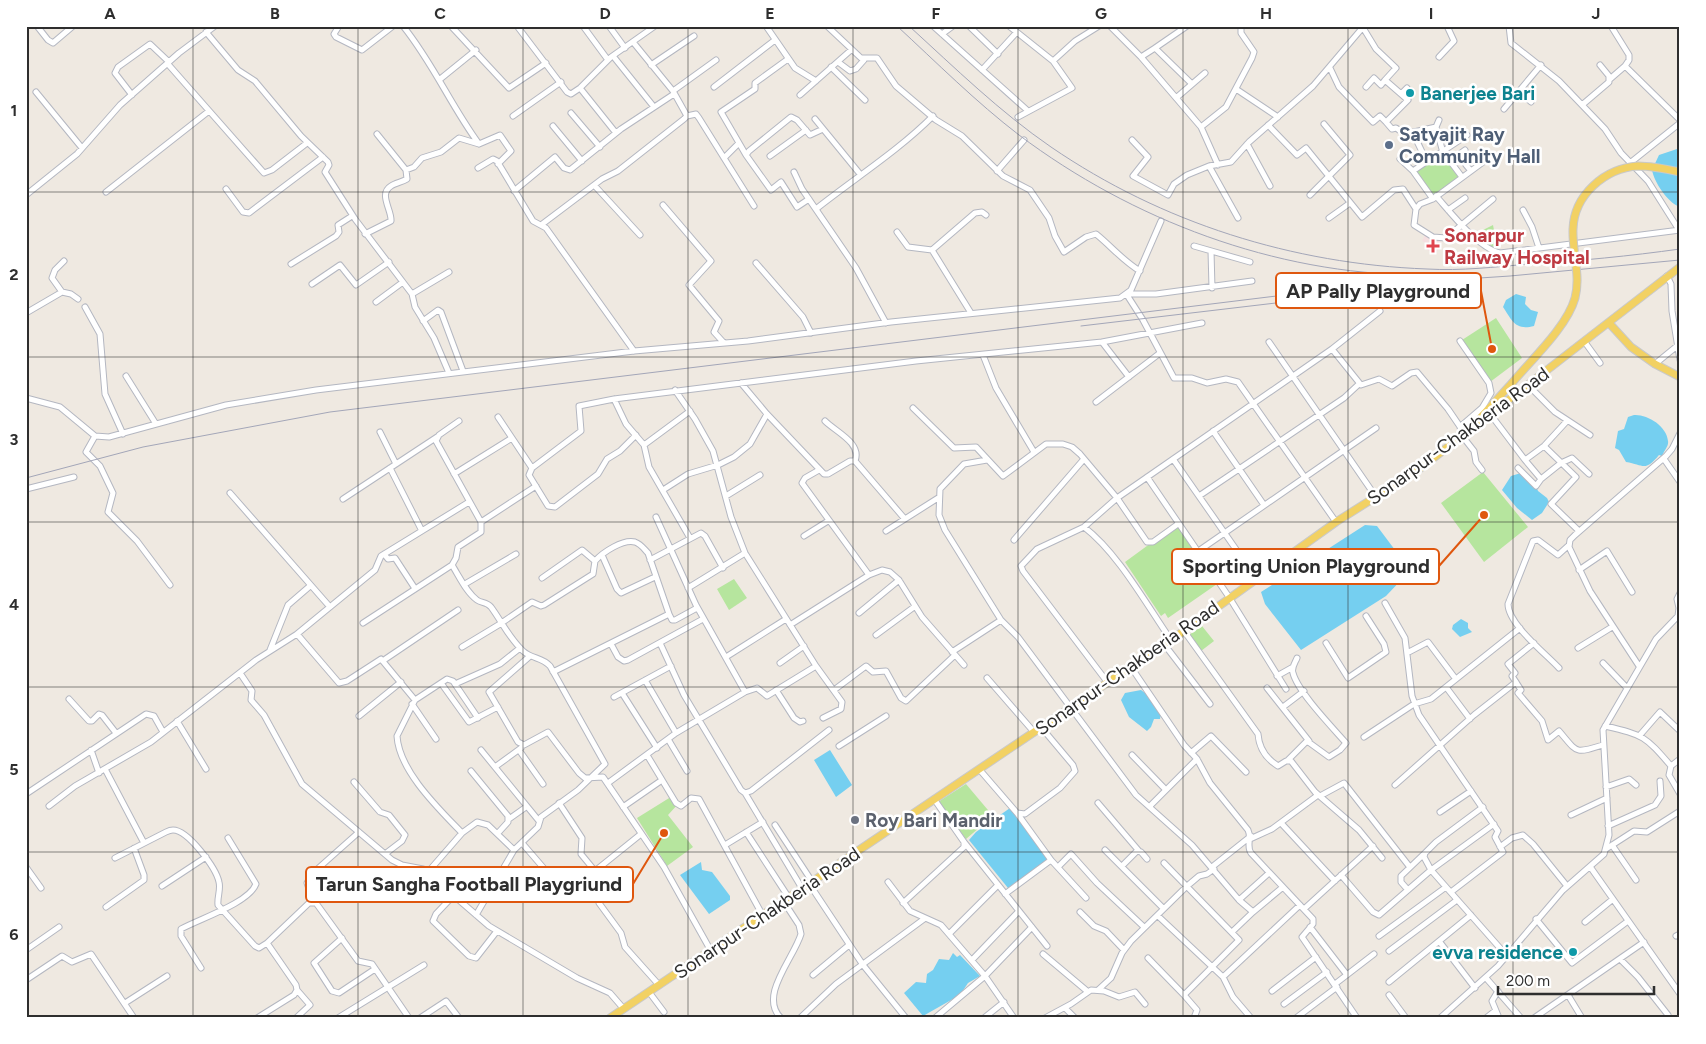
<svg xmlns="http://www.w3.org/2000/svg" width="1706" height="1044" viewBox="0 0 1706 1044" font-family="Figtree,sans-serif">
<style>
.medical{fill:#f5dfe0}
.green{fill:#b6e59e}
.water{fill:#75cff0}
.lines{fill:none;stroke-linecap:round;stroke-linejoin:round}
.minor-casing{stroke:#b4b7c1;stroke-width:7}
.major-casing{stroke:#c9c9c9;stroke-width:9}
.minor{stroke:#fff;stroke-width:5}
.major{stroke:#f2d163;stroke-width:7}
.rail{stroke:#a3a6b8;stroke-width:1}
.major-bridge-casing{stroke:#c9c9c9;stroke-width:9;stroke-linecap:butt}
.major-bridge{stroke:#f2d163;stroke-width:7}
.grid{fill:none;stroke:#2e2e2e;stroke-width:1;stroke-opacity:0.55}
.culture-dot{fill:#0f9aa8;stroke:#fff;stroke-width:2}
.service-dot{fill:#5c6f8a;stroke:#fff;stroke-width:2}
.health-dot{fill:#e0444e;stroke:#fff;stroke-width:2}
.worship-dot{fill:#6b7280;stroke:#fff;stroke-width:2}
.labels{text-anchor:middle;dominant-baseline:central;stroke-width:5;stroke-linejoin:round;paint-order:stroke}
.culture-label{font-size:19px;font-weight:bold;fill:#0d838f;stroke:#fff;text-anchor:start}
.service-label{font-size:19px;font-weight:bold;fill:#4e5e75;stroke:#fff;text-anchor:start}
.health-label{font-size:19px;font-weight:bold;fill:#be3a42;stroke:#fff;text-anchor:start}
.street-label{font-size:19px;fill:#2e2e2e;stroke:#fff}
.worship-label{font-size:19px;font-weight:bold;fill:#5b616d;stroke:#fff;text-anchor:start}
.leader{fill:none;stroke:#df570e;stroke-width:2}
.callout-dot{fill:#df570e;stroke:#fff;stroke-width:2}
.callout{fill:#fff;stroke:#df570e;stroke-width:2}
.callout-label{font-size:20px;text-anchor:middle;font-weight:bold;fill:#2e2e2e}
.neatline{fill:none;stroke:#2e2e2e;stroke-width:2}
.grid-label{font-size:16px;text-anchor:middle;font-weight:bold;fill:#2e2e2e}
</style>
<rect width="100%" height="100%" fill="#efe9e1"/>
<path class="medical" d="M1425,235L1441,242L1436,254L1425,249L1428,244L1422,241Z"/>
<path class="green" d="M1442,152L1460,177L1433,197L1415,171Z
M1493,225L1498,251L1475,234Z
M1496,318L1522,358L1490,382L1462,340Z
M1483,472L1528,527L1484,562L1441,503Z
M1177,524L1217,584L1168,618L1165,613L1161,616L1125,562Z
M734,579L747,598L729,610L717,589Z
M1202,626L1214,641L1201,651L1189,635Z
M966,784L993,816L966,839L938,802Z
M674,795L679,803L668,815L693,847L667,866L637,818Z"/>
<path class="water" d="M1680,148V207C1668,203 1654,182 1652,170L1659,155Z
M1516,294L1526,297L1525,304L1531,310L1538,312L1534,326C1515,331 1512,320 1503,307L1506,300Z
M1634,415C1647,414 1667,426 1668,441C1669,446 1664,451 1662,456L1659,455C1645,472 1644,465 1626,462L1619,450L1615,448L1618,431L1624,429L1628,417Z
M1521,473L1533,479L1538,491L1547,498L1549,502L1542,513L1532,520L1517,508L1502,490L1511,476Z
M1365,525L1377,526L1407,566L1405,576L1386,596L1301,650L1265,604L1261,592Z
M1461,619L1468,623V628L1472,632L1460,637L1452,629L1453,625Z
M1141,690L1150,697L1161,713L1160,719H1154L1151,727L1147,731L1129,717L1121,700L1125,693Z
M830,750L852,785L836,797L814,760Z
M1010,808L1037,842L1047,858L1045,862L1008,888L969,840L976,832Z
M701,862L702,870L712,872L730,896V900L709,914L680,875Z
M953,953L957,957L960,955L980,976L968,983L960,995L923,1016L904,993L916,982L926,983L927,974L933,970L939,959L949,960Z"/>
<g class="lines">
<defs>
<path id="minor" d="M37,26L48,40L53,43L73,26
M339,26L334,34L336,37L362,50L393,26
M403,26C433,63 451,106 479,144
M451,26L509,88L546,63
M517,26L567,92L571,94L580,88L611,57L655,26
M583,26L608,60
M609,26L625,48
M766,26L795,68L816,81
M827,26L861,58H877L896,86L936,120L962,136L1003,176L1030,190L1049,218L1055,236L1064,252L1086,237L1096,234C1111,246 1123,261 1140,271
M933,26L1027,110
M969,26L998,54
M1009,26L1053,61L1072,88L1018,117
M1110,26L1141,57L1201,127
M1362,26L1376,49L1396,68L1385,80L1408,100L1386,122L1392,129L1396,128L1405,134L1436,127L1442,149L1450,161
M1509,26L1511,43L1559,81L1605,129L1621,153L1648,181L1679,230
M1611,26L1629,55V60L1625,66
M206,32L238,70L255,81L301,136L328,162L329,165L325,172L355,219L412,294L415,307L434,338L449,373
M942,34L953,26
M633,42L673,91
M1155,48L1187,26
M613,56L654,107
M1141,57L1155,48L1192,84
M1439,57L1454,41L1447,26
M1053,61L1075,41L1099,26
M838,62L850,71L856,69L864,60
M167,63L264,173L272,170L307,143
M651,65L694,36
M831,67L865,100
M1330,68L1339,87L1373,122L1380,116L1386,122
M982,70L1016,33
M1610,79L1625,66L1680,120
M439,80L476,50
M714,87L775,40
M1366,87L1374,78L1381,85L1385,80
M580,88L616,133
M1236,89L1278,117
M1519,91L1531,102
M36,92L82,148
M1401,94L1407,88
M132,95L115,73L118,67L150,44L169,62
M800,95L851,50
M1176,98L1205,73
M1582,105L1609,82V76L1600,65
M1504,109L1541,65
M571,113L600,147
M513,116L561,82
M687,116L696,114L699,118L754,206
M815,119L860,174
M1268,125L1297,155L1306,148L1362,217L1394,190L1403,189L1416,209
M553,126L582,161
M1436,127L1439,120
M377,134L406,170L414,167L422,158L441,152L459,138L479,144L500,135L511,151L498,164
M1412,134C1421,145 1420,151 1427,161
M1132,140L1148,157L1133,176L1168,195L1174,184L1187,175L1209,166L1231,162L1249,142L1313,86L1364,26
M1247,144L1270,186
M746,155L721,112L755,89V83L788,59
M770,156L806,130
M1490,157L1433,199L1420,204L1416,209L1414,225L1433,237L1446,238L1493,199
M724,158L739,143
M1400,159L1413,171L1433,199
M1630,163L1680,123
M1218,165L1201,127L1226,107L1252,58L1254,52L1241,33V26
M1466,165L1471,171
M1209,166L1238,218
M478,168L493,159L497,161L533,221L546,228L634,351
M997,171L1024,140
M1413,171C1431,158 1449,148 1467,135
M794,172L802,189L856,268L886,323
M1462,177L1450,161L1465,150
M594,185L640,235
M226,189L243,212L249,213L323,157
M514,191L555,157L564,168L570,170L621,129L674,94
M106,192L209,111
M26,195L77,154L120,105L179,53L215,26
M1310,195L1350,155L1324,124
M1436,196C1451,213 1478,248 1500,253L1680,230
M809,199L797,207L781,182L771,190L746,155L749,151L791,117L797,120L810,135L823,129
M663,205L711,261L689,285L719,321L714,332L724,343
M816,209C855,178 898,151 933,116
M1448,210L1465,198
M1523,210L1532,227L1539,248
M1329,218L1350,203
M541,225L602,179L618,171L684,119L687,116L673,91L716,60
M897,232L908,247L932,250
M365,234L391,221C392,210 378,194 391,186C395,183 402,182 407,179L406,170
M1194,246L1250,262
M1211,251L1212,288
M64,261L55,270L52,278L62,292L71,294L78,299
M756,263L803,317L811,333
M291,264L336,236L339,232L338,225L352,216
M1667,276L1671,284L1672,311L1680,360
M312,284L340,265L356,285L389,262
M412,294L449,272
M1128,294H1156L1252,281
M1127,295L1143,320L1174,378H1192L1207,383L1226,379L1238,382L1336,522
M376,302L403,282
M85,307L100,334L105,394L123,434
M26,313L62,292
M971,313L932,250L975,213L982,212L986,215
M423,321L438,310L441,312L463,371
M1460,341L1489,383L1491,393L1482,408L1460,427
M1584,341L1600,363
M1102,342L1202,323
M1269,342L1376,497
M1332,349L1380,311
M983,355L996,388L1034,452
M1655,364L1677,346
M126,376L156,424
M741,383L767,414L824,474H828L850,461H855L904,518
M1528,385L1555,412L1590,435
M675,390L695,419L713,451L731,517L745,553L816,666L842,702L841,709L823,718
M26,398L60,407L95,436L109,437L226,405L316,390L634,351L748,341L891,322L1120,298L1131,290L1161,221
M614,399L626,424L644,445L649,467L690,538
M1096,402L1160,353
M913,408L954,448L976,447L1003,476L1046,444H1063L1072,447L1080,454L1117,498L1147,542H1153L1178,524
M1491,415L1525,460L1544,446L1567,421
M498,417L532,468
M825,421C836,432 862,443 855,461
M1213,431L1264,505
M380,432L396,464
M636,435L620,451L607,459L598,474L555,507L548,506L529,475L532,468L581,431L579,406L614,399L916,361L1102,342L1129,377
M95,436L86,452L100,466L113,493L108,512L137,541L170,585
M1463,437L1474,451L1476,462L1482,470
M644,445L690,411
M1544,446L1576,477L1551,504L1579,531
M1173,459L1256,578
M1664,459L1680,482
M987,460L964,464L940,489L939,515L945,530L1001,620L1018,637L1136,795L1192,845L1239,900
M1525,460L1541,479L1561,463L1572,458L1589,474
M390,468L422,531
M1518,468L1536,486L1541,479
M819,470L805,478L802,483L869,575
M454,474L512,438
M1147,477L1229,597L1286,689
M26,489L74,477
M663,490L688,474L718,465L734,457L750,444L767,414
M230,493L330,607
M726,496L760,475
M1199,496L1344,398L1359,384
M343,499L437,437
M481,522L536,486
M1084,527C1118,553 1146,604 1171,640
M886,531L938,498
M804,536L828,521
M1014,540L1084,459
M1197,552L1376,428
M384,554L388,559L395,558L414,587
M602,555L617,589L621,593L655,577
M650,560L701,533L705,536L723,568
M452,565C459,576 466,592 477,600C481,603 487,602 491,607C502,622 509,638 523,651C532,659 542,657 550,666L605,764L578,790L541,817L538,827L514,850L476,915
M1579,570L1607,551L1632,592
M542,578L582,550L595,561
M465,584L516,554
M688,588L745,553
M1385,603L1405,638L1412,696L1419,715L1498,831L1495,837L1503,852L1451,892
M859,613L899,580
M669,614L672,620H675L697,608
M363,623L452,565L456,558L458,547L481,532V522L436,441L439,435L459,421
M790,625L869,575L882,570L890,572L899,580L922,617L964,665
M1184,631L1258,734C1259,748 1265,758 1278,766L1286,761H1291L1315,792L1359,830L1382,858
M297,634L339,683L347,681L381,659L415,700
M876,635L914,607
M660,643L684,695L741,790L745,793L751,791L829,730
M1326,643L1348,678L1386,652L1384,644L1366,616
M1534,643L1508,664L1515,673L1512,676L1521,690L1518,693L1542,721L1548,740L1559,731C1578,753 1574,754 1603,745
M611,644L618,657L624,661L628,660L703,619
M1164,644L1210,704
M462,647L500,624L532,602L541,606L544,605L593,574L595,561C603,552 623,539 635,542C641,544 644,549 648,553L669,614L553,672
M1578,648L1612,627
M270,650L288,605L310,586
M952,652L1001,620
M1407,653L1428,642L1455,678
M530,656L489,692L518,742L524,745L548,732L579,773L585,778L603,777L664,867L711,951
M726,657L786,619
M384,660L458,610
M780,663L804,646
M1603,663L1627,688
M1639,666L1590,591L1569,547L1570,540L1575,535L1666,456L1672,449L1680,433
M1131,667L1184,745L1197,759
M1559,668C1545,653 1508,624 1508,604L1533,541L1538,540L1558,555L1569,545
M240,673L252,691L251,700L264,715L302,784L392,860L402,865L423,869L489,926L577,978L610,993L623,1008
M1277,676L1293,667
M987,678L1034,732
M645,680L676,733
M441,683L469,722L498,707
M1108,683L1023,571L1021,566L1037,549L1084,527L1117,498L1332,349L1361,385L1379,379L1392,386L1411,373L1417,372L1448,409L1463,431
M455,684L500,664L520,648
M1446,687L1470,719
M1267,688L1309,741
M776,690L794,718L800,722L803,721
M834,690L866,666L873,672L886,671L901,698L906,701L955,655
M745,692L757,688L767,696L816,666
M622,693L657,748
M614,697L671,666
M69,699L89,721H92L99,714L102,715L116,733
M412,704L436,739
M1283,707L1304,691
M359,716L401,682
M177,721L206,769
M1605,726C1644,735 1645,736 1671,766
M1640,735L1660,712L1680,731
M1364,737L1414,704L1431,699L1520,628
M668,739L687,771
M839,746L886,716
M91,750L99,773
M481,750L539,821
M519,750L543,784
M1191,753L1211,736L1246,772
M647,755L676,803L681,806L691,798L699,799L763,916
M1132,755L1166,790
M1680,759L1671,766L1669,775L1680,794
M1288,760L1307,741L1329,757L1340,750L1346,743C1332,727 1298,692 1293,673C1291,668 1295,663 1297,658
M495,767L521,748
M105,769L144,843
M979,769L1017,813L1025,814L1060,788L1075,771L1073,765L1041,727
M471,771L508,816V822L498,833
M354,782L380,812L389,815L405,835L402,841L385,854
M608,783L676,733L745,692L696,605L656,517
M1395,785L1474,715L1516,682
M1606,787L1629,779L1636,785
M745,793L803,890
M26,794L146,714L154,716L163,732
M1320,796L1344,783L1409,866
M559,803L582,838L581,854L609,888L600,898L599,903L621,933L625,947L659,985
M1098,803L1139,851
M1151,805L1197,759L1210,783L1248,830C1252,838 1246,846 1251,853L1313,919V924L1302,937L1357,1018
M49,806L75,786L151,742L256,660L297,634L375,570L381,556L469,502
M623,807L662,780
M1483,807L1436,842L1425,853L1424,857L1431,870L1507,956
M1440,812L1471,791
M1017,813L1051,860
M1571,815L1607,798
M509,819L526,807
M1281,823L1335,881
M775,825L813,883
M1608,826L1655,805L1661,796L1660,781
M746,832L789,898
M462,833C439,809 399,771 397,736L415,700L447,679L453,681L478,718
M1250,839L1272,829L1318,795
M964,842L1047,946
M522,843L566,894
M725,845L763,822
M1612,845L1636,880
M1500,847L1512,838L1523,835L1533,844L1567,886
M1606,849L1634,831L1647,832L1680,811
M1105,850L1163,908
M115,858L166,832C168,831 171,830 173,830C188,830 216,868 219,882C221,890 217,897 218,905L255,946L259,948L267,943L309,903H316L358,961L372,964L409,1018
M1122,866L1137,851L1141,852L1147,859
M26,867L41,888
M1058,867L1071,854L1097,883L1144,927
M1212,867L1251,836
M1591,868L1680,994
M595,871L641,834
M428,872L462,833L477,822L488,825L514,850
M1269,873L1239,900L1253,912L1283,887
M1341,875L1373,912L1379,915L1431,870L1494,824
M888,882L910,911L941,925L985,976L1014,1018
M810,885L863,965L906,1018
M162,886L206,857
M1408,890L1401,882V876L1425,853
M1005,894L1051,860L1086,898
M454,895L436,914L433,921L469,956L476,958L497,931
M313,901L307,883L314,872L359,832
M903,903L964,847V842L934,799
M106,907L144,880V875L134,848
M1304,909L1373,846
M1080,912L1094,926L1106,931L1124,950
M1158,916L1223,977L1300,905
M1536,919L1572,963L1628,921
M1585,922L1613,899
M1310,927L1347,975
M1232,932L1253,912
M949,934L998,885
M1379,936L1446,887
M1676,936L1680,934
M342,938L314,963L332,991L339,993L375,969
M1439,941L1475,988
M26,950L59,927
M1389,951L1457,900
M1043,954L1087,991
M1148,958L1184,995L1239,940L1164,863
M1620,959L1638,977L1668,1015
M972,960L1019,911
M201,968L181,936V929C199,919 249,903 256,884L228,838
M813,975L849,945
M1223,977L1233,997L1251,1018
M1486,978L1521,1018
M26,980L62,956L72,962L91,954L134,1018
M1389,982L1471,915
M1335,984L1374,954
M1098,990L1111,978L1122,953L1131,941L1186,887L1199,876L1207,874L1214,869
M1272,991L1316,957
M1498,991L1492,1001L1499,1018
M649,992L664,1012
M1184,995L1197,1010L1194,1018
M1389,995L1406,1018
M1568,995L1582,1018
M125,1003L167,976
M1284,1004L1327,972
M1065,1008L1075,1018
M257,1018L294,995L297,990L296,985L267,943
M296,1018L310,1005L297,990
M338,1018L424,965
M420,1018L446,1001L459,1018
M781,1018C758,996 794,958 801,934L799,925L784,902
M800,1018L836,984L924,919
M935,1018L985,976L1032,927
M984,1018L1004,1002
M1045,1018L1071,1004L1091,990L1104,991L1119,997L1135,992L1145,1004
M1296,1018L1337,987
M1440,1018L1498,966L1563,890L1604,854L1609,835L1603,730L1656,639L1678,616L1679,608L1677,599L1680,593
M1486,1018L1495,1011
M1534,1018L1644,942"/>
<path id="major" d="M1609,323L1631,347L1655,364L1680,377
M1480,418L1512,383
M610,1018L1184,631L1336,522L1418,470L1680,267"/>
</defs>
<use href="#minor" class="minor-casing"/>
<use href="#major" class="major-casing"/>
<use href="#minor" class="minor"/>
<use href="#major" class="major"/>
<path class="rail" d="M897,26C937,63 976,102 1019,135C1132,220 1275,274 1417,275
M909,26C955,68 1000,112 1051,147C1162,223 1293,264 1427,269C1461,271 1495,267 1529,264C1579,261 1630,256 1680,249
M1081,326L1369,292
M26,478L143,447L330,412L1358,286L1510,276L1680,260"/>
<defs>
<path id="major-bridge" d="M1512,383C1531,360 1567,327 1575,298C1581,276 1572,252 1573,229C1574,195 1605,168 1638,166C1652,166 1666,169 1680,172"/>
</defs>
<use href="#major-bridge" class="major-bridge-casing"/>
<use href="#major-bridge" class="major-bridge"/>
</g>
<path class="grid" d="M193,26V1018M358,26V1018M523,26V1018M688,26V1018M853,26V1018M1018,26V1018M1183,26V1018M1348,26V1018M1513,26V1018M26,192H1680M26,357H1680M26,522H1680M26,687H1680M26,852H1680"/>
<g class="culture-dot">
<circle cx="1410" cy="93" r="5"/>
<circle cx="1573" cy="952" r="5"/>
</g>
<circle class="service-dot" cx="1389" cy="145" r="5"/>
<path class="health-dot" d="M1430.5 238.5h5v5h5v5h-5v5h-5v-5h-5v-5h5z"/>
<circle class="worship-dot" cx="855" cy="820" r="5"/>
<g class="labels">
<g class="culture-label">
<text x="1420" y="93">Banerjee Bari</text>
<text x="1563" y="952" text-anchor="end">evva residence</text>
</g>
<g class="service-label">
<text x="1399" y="134">Satyajit Ray<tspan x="1399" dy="22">Community Hall</tspan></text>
</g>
<g class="health-label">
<text x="1444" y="235">Sonarpur<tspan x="1444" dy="22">Railway Hospital</tspan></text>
</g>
<g class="street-label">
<text transform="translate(1458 436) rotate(-36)">Sonarpur-Chakberia Road</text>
<text transform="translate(1127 668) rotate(-35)">Sonarpur-Chakberia Road</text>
<text transform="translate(767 913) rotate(-34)">Sonarpur-Chakberia Road</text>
</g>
<g class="worship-label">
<text x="865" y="820">Roy Bari Mandir</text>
</g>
</g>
<path class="leader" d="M1492 349L1481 291M1484 515L1439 566M664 833L633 884"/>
<g class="callout-dot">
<circle cx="1492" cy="349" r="5"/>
<circle cx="1484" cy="515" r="5"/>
<circle cx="664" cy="833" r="5"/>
</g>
<g class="callout">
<rect x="1276" y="273" width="205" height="35" rx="5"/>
<rect x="1172" y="549" width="267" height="35" rx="5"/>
<rect x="306" y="867" width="327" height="35" rx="5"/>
</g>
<g class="callout-label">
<text x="1378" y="298">AP Pally Playground</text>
<text x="1306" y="573">Sporting Union Playground</text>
<text x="469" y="891">Tarun Sangha Football Playgriund</text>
</g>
<rect width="1706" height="1044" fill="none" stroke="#ffffff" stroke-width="55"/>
<path d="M1498 986v8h156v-8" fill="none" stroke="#2e2e2e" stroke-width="2.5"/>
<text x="1506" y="986" font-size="15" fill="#2e2e2e" stroke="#ffffff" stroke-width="4" paint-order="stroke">200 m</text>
<rect x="28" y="28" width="1650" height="988" class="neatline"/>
<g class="grid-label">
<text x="110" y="19">A</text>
<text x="275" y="19">B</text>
<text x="440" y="19">C</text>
<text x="605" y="19">D</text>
<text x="770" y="19">E</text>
<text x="936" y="19">F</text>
<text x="1101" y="19">G</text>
<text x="1266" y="19">H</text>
<text x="1431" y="19">I</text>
<text x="1596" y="19">J</text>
<text x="14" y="116">1</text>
<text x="14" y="280">2</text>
<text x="14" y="445">3</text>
<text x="14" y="610">4</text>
<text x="14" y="775">5</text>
<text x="14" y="940">6</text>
</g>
</svg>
